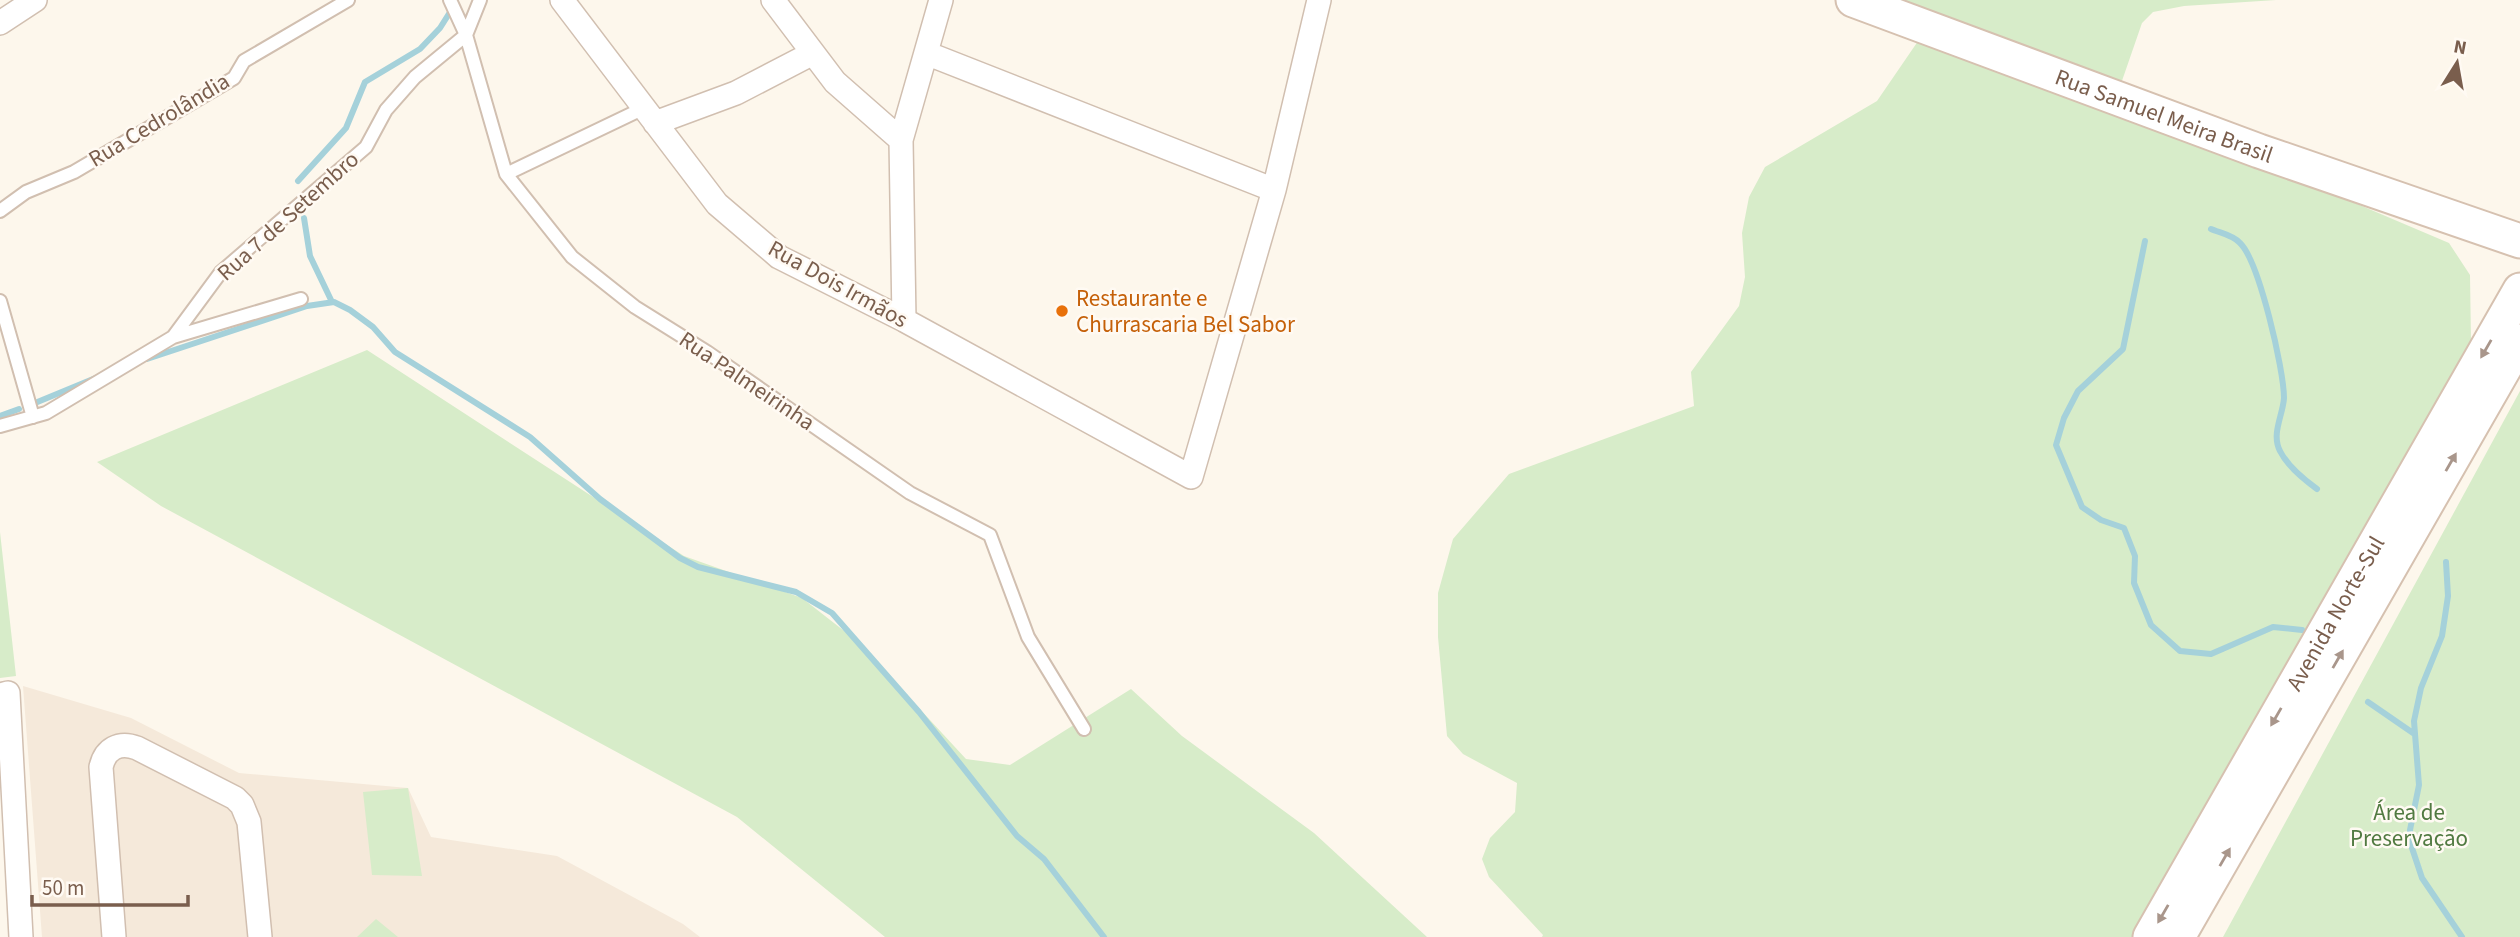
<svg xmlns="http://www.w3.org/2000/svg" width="2520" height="937" viewBox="0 0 2520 937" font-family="'Source Sans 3',sans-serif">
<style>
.residential{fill:#f5e9da}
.green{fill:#d7ecc9}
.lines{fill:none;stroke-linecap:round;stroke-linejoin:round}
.stream{stroke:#a5d1da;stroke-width:6}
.lane-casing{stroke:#d1bfb0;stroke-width:16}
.street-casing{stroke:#d1bfb0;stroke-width:26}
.secondary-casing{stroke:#d6c1b0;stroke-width:37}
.lane{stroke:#fff;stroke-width:12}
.street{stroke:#fff;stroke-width:23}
.secondary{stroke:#fff;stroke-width:33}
.oneway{fill:#a9968b}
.food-dot{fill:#e8710a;stroke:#fffaf3;stroke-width:2.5}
.labels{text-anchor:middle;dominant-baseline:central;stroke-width:5;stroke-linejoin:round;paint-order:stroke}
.street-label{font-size:23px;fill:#7a5e4d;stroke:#fffaf3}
.food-label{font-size:23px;fill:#c56008;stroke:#fffaf3;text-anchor:start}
.park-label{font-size:23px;fill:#517a41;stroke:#fffaf3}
</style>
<rect width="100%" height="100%" fill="#fdf7ec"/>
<path class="residential" d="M23,686L131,718L239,773L408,788L431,837L557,856L683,924L700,937H42Z"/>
<path class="green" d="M1886,0H2276L2184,6L2153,12L2142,23L2115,101L2449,243L2470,275L2471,342L2136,937H1542L1543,935L1489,877L1482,859L1490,838L1515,812L1517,783L1463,754L1447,736L1438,637V593L1453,539L1509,474L1694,406L1691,372L1739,306L1745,277L1742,233L1749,197L1765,167L1877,101L1927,28Z
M367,350L684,556L802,598L857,641L966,759L1010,765L1131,689L1182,736L1314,833L1427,937H885L737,817L161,506L97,462Z
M2520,391V937H2223Z
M0,532L16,676L0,678Z
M408,788L422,876L372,875L363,792Z
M376,919L398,937H357Z"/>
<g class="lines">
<path class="stream" d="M298,181L346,128L365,82L420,49L440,28L452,9
M304,218L310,256L332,302
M2211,229C2220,233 2233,235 2240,243C2259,261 2284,370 2284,398C2283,415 2271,434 2280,451C2288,467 2303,479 2317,489
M2145,241L2123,349L2078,391L2064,418L2056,445L2082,507L2101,520L2124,528L2135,556L2134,583L2151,625L2180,651L2211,654L2273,627L2302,630
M147,359L307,306L334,302L350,310L373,327L395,352L530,437L600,499L680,558L698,567L796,592L832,613L919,712L1017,836L1044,859L1104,937
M35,403L98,377
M0,416L19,409
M2446,562L2448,596L2442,636L2421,688L2414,721L2419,785L2410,830L2411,845L2422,878L2462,937
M2368,702L2413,733"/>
<defs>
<path id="lane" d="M450,0L466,35L506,174L572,257L635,307L707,352L910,493L990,535L1028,637L1084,729
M506,174L644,108
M0,211L26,192L74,172L234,78L244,61L348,0
M0,301L33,417
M173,337L221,272L366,147L386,110L415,77L466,35L480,0
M0,426L46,413L173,337L301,299"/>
<path id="street" d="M562,0L717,204L779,257L904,320L1191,477L1274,190L1319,0
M773,0L835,82L901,140
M0,23L35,0
M926,53L1274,190
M655,123L736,93L813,53
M904,320L901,140L941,0
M0,695L8,693L21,937
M114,937L101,767C105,749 119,741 137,748L235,798L242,805L249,822L260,937"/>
<g id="secondary">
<path id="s1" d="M1853,0L2259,151L2520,241"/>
<path id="s2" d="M2150,937L2520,290"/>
<path d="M2178,937L2520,341"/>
</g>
</defs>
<use href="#lane" class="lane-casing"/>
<use href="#street" class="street-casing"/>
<use href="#secondary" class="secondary-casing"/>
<use href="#lane" class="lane"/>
<use href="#street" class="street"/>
<use href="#secondary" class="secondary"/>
</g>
<defs><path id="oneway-solid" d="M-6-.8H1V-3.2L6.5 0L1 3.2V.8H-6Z" transform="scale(1.75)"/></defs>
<g class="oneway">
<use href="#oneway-solid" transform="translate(2486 349) rotate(120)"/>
<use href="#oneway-solid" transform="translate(2451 462) rotate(-60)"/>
<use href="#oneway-solid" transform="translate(2338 659) rotate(-60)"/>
<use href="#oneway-solid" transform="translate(2276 717) rotate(120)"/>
<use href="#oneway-solid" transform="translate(2225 857) rotate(-60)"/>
<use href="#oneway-solid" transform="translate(2163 914) rotate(120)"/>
</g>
<circle class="food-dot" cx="1062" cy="311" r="7"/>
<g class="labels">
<g class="street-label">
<text stroke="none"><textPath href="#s1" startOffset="332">Rua Samuel Meira Brasil</textPath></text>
<text transform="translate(159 120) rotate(-31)">Rua Cedrolândia</text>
<text transform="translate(288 216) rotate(-42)">Rua 7 de Setembro</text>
<text transform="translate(838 284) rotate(29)">Rua Dois Irmãos</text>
<text transform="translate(747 381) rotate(34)">Rua Palmeirinha</text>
<text stroke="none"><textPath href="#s2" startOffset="373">Avenida Norte-Sul</textPath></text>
</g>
<g class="food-label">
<text x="1076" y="298">Restaurante e<tspan x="1076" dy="26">Churrascaria Bel Sabor</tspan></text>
</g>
<g class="park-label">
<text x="2409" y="812">Área de<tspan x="2409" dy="26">Preservação</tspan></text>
</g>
</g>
<g transform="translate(2457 63) rotate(11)" stroke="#fffaf3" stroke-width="5" paint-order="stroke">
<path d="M0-5L12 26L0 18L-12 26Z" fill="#7a5e4d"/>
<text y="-10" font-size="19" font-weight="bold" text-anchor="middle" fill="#7a5e4d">N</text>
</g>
<path d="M32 895v10h156v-10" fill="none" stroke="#7a5e4d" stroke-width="3.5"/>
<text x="42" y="895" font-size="21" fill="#7a5e4d" stroke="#fffaf3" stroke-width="5" paint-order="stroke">50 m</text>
</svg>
